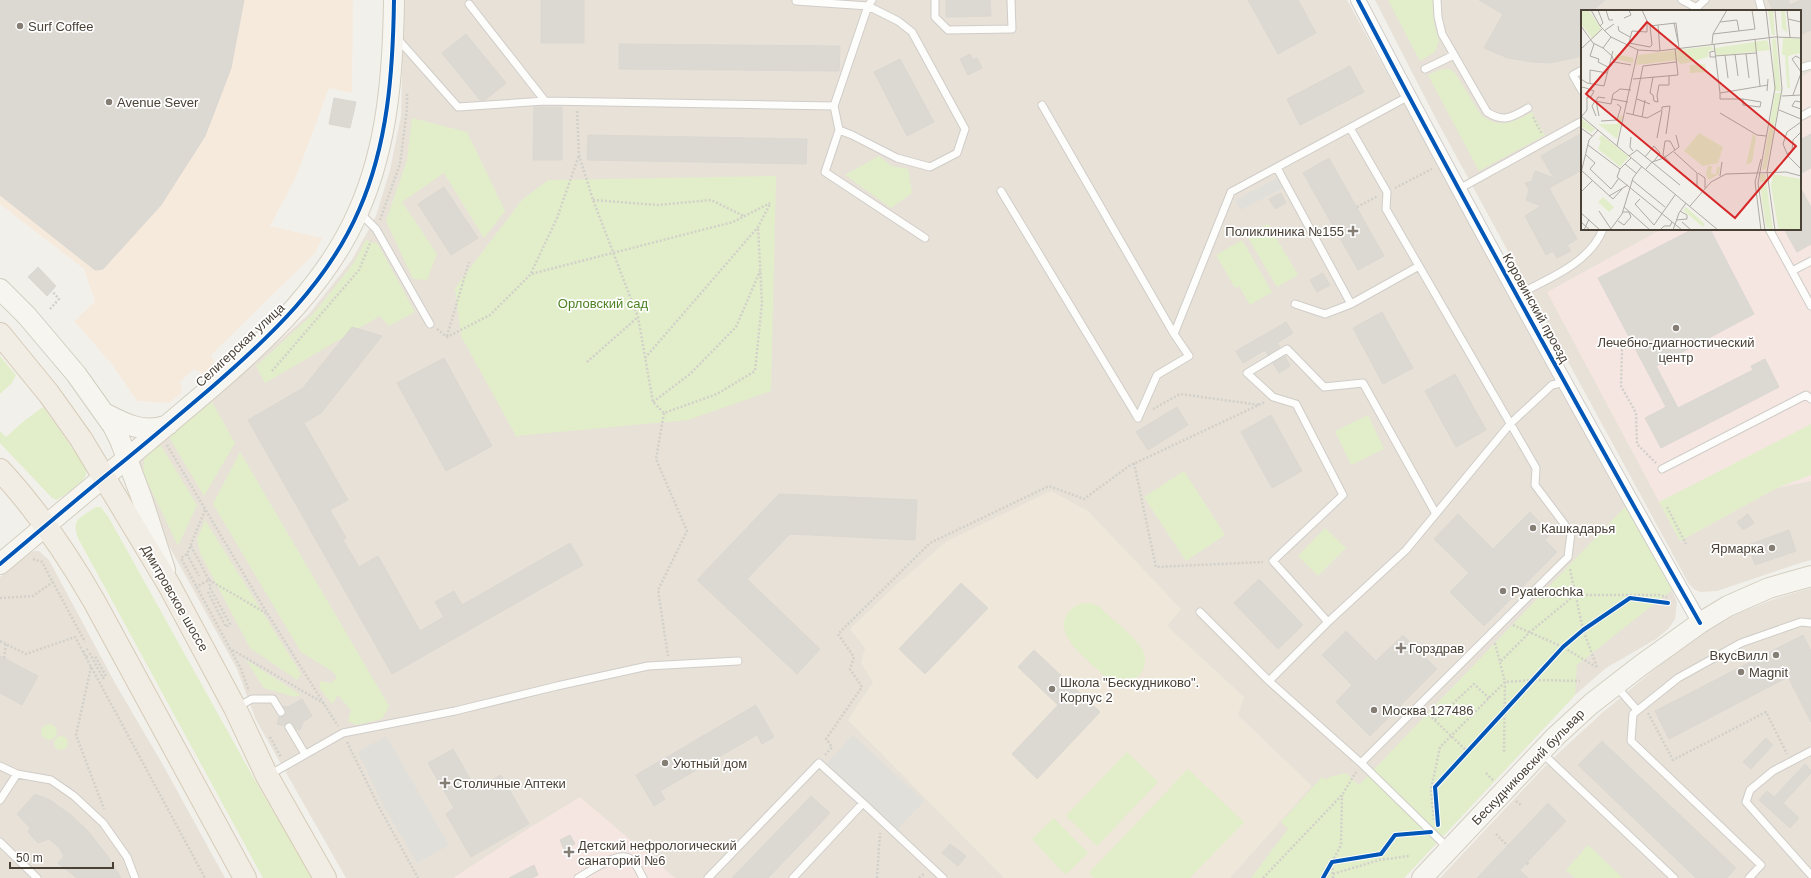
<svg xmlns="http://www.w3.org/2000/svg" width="1811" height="878" viewBox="0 0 1811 878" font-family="Helvetica,sans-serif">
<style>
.residential{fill:#e7e1d8;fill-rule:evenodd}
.commercial{fill:#f6eadd}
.education{fill:#eee7da}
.medical{fill:#f5e6e2}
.green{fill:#e2eec9}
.parking{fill:#e1dfda}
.building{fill:#dcd9d3;stroke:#dbd7d1}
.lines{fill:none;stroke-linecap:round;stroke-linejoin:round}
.lane-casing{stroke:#d0cdc8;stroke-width:9}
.street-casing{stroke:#d0cdc8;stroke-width:16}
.secondary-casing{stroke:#d4cec2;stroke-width:22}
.primary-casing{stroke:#d6cbb7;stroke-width:24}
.path{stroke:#d2d0ca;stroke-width:2.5;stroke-dasharray:2 2;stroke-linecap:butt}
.lane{stroke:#fdfdfc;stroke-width:7}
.street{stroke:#fdfdfc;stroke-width:14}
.secondary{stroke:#f7f5ef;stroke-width:20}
.primary{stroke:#f1ede4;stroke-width:22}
.cycleway-casing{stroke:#fff;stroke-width:6}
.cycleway{stroke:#0057b8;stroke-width:4}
.poi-dot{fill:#857e75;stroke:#fff;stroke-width:1.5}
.labels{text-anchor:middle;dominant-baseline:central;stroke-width:3.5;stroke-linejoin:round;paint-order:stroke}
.poi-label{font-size:13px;fill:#4a4136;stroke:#fff;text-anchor:start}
.park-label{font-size:13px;fill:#4c8222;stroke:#fff}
.street-label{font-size:13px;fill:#4a4136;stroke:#fff}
.inset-road{fill:none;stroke:#afaaa3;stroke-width:1}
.view{fill:#d62828;fill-opacity:0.15;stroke:#d62828;stroke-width:2}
.inset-edge{fill:none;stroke:#4a4136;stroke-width:2}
</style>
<rect width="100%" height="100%" fill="#f2f0eb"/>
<path class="residential" d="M404,0H1347L1672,590L1677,602L1675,619L1669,628L1656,639L1606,668L1575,695L1404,878H346L256,720L237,669L168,544L138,466L144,454L260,358L309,314L352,260L376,216L390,170L401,116Z
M1375,0H1811V560L1794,565L1717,591L1701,592L1695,590L1689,584L1436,119ZM1582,11H1800V229H1582Z
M34,551H39L49,560L115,683L163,765L225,878H0V577L28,554Z
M1811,588V878H1440L1550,761L1602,713L1650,673L1692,640L1739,613L1777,598Z"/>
<path class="commercial" d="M0,0H353L352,93L329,88L296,177L270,226L322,238L315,253L211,355L215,364L204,374L194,369L180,382L182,392L170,403L137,401L111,363L74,321L95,302L84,269L0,204Z"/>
<path class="education" d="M1051,491L1088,511L1181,609L1167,626L1244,697L1238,715L1312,786L1230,878H1004L848,720L873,682L861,663L865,648L850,629L894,587L947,541Z"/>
<path class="medical" d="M1811,71V481L1777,488L1680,541L1547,292L1662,229H1800V77Z
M580,797L675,878H453L534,825Z"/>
<path class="green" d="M1388,0H1433L1434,24L1439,41L1435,52L1420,61Z
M1442,69H1449L1455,73L1481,115C1500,130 1513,122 1532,112L1545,135L1479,171L1428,75Z
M412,118L467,132L505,211L484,238L444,173L402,202L437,254L427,280L413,279L386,221L407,160Z
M879,156L891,166L908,169L912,193L891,208L845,175Z
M776,176L771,391L688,420L516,436L461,336L455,288L522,200L548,180Z
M1268,224L1298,275L1277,287L1247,236Z
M366,240L378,244L415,312L389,326L380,316L265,383L256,366L314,313L353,264Z
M1242,240L1272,292L1250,305L1239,286L1235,288L1216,255Z
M0,356L16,375L12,383L0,394Z
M212,402L235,443L204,496L169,437Z
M43,407L85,466C86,469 87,472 86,475C83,482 63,497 56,500L52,498L0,443V431L6,437L24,421Z
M1368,415L1384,449L1351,465L1335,431Z
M1811,424V475L1777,488L1680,541L1659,502Z
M160,444L197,505L178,546L143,473L144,459Z
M240,452L389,706L382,719L356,725L348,721L351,710L338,695L332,704L320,689V681L331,683L337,678L333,672L301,652L213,504Z
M1184,471L1225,535L1186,561L1144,497Z
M1626,506L1672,590L1577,665L1575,695L1404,878H1251L1288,829L1281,822L1322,777L1326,780L1329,777L1346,773L1359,785Z
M96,507H101L109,518L257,784L313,878H263L79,540C70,519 80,518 96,507Z
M205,520L301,674L297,680L250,648L200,553L197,539Z
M1325,528L1346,548L1318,576L1298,556Z
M1089,603L1097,605C1107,615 1138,639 1143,651C1153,676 1123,693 1102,674C1088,659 1052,636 1068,613C1073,606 1081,603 1089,603Z
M246,660L301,695L295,697L264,688Z
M41 732a8 8 0 1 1 16 0a8 8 0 1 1-16 0Z
M54 743a7 7 0 1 1 14 0a7 7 0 1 1-14 0Z
M1127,752L1158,782L1097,846L1066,816Z
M1188,769L1244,822L1190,878H1094L1089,873Z
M1054,818L1088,853L1065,875L1032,839Z
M1588,845L1623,878H1575L1566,870Z"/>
<path class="parking" d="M1278,178L1283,188L1240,210L1235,200Z
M853,735L924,801L897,830L826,764Z
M386,736L449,845L417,863L383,805L358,752Z"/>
<path class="building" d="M0,0H244L231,68L205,136L161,205L103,269L95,270L0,195Z
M541,0H584V43H541Z
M946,0H990L991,16L946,17Z
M1248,0H1298L1316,33L1278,54Z
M1479,0H1605L1592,11H1582V56L1550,63L1533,62L1508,58L1484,48L1503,14Z
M1768,0H1788L1790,5L1801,0H1811V30L1800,35V11H1773Z
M466,34L506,83L485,100H480L442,53Z
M619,44L840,46L839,71L619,69Z
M970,54L973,60L977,58L982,68L968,75L960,59Z
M900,59L934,122L907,136L874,72Z
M1350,66L1364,92L1300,125L1287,99Z
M334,98L356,102L350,128L329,124Z
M534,107H562V160H533Z
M1582,133V170L1549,188L1577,239L1567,245L1571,251L1557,258L1553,251L1546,255L1525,216L1541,206L1526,200L1529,190L1525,183L1532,181L1535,171L1554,178L1541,156Z
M1811,134V168L1800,174V140Z
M588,135L807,139L806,164L587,160Z
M1329,158L1384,256L1358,270L1303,173Z
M444,187L478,238L451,255L418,204Z
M1800,187L1811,207V244L1797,252L1784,229H1800Z
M1281,193L1286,203L1275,209L1269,199Z
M1693,229H1710L1754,314L1656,366L1678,408L1753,370L1751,366L1765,359L1779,387L1661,448L1645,418L1666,407L1598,278Z
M38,267L56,286L47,296L28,277Z
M1323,273L1330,285L1317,292L1310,280Z
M1382,312L1413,368L1383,384L1353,328Z
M1286,322L1293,333L1277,343L1280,347L1268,355L1265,350L1243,363L1236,351Z
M352,327L382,336L321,413L304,423L348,500L330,510L346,538L343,540L359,567L378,556L420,631L444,617L435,602L454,591L462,605L570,543L583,565L392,674L248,420L303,388Z
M1285,356L1290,366L1279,373L1273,363Z
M444,358L492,446L446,471L397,383Z
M1455,374L1486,430L1456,447L1425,391Z
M1177,407L1188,425L1148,450L1136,432Z
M1271,415L1302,471L1272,488L1241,432Z
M779,494L917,500L915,540L790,534L747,579L820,649L797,674L697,580Z
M1530,512L1551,534L1545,540L1557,552L1484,626L1450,592L1469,573L1434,539L1458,514L1493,549Z
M1748,514L1754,523L1743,530L1737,522Z
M1789,530L1796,551L1755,565L1748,545Z
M1259,579L1303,625L1278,649L1234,603Z
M961,583L988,608L925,674L899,649Z
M1346,631L1376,661L1403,635L1437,669L1370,736L1336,702L1352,685L1322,655Z
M1803,635L1811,651V722L1788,677L1669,739L1655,711Z
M1034,650L1100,712L1037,779L1012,754L1058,705L1018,667Z
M0,656L38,676L22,705L0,693Z
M302,699L312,716L303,722L300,730L296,729L291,722L287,723L284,726L277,724L279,717L283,716L286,714L283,706L288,707Z
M756,705L774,737L762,744L757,735L660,791L665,799L654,806L636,775Z
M1766,738L1773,745L1751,769L1743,762Z
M1602,741L1736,868L1727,878H1696L1578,765Z
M453,749L476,789L501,775L529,824L471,857L446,814L454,808L428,763Z
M1805,764L1811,770V773L1783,803L1799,818L1790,828L1759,800L1767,791L1774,797Z
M35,794L50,800L71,815L88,831L109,858L121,878H77L58,863L64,856L59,847L49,839L38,843L28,832L30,828L17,814Z
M811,796L830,813L817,827L768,878H732Z
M1548,803L1566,821L1520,870L1528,878H1477Z
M570,835L575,844L564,850L560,840Z
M950,844L966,856L958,866L942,853Z
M534,865L538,875L532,878H509Z"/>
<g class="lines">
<defs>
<path id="lane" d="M872,0L868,6L834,106L839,130L825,172L925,238
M935,0V17L948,30L1012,29L1011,0
M1437,0L1438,17L1442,34L1487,112C1504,123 1512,117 1528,108
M1682,0L1697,8L1698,11
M1759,0L1762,11
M796,1L868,6L898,21L912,32L965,129L957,153L930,167L897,158L852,135L839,130
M469,4L545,101L834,106
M1694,10L1705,0
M396,37L458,107L545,101
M1800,68L1811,65
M1425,69L1454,55
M1582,70L1573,75L1582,91
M1042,105L1174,334
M1800,117L1811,111
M1350,128L1387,192L1386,209L1536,468L1535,485L1571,533L1568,557L1361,763
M1277,168L1351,304
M1459,189L1582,121
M1001,191L1138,418
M359,212L376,229L430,324
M1769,229L1811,306
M1792,271L1811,261
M1517,295C1548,279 1590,263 1603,229
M1295,304L1325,314L1351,304L1419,266
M1138,418L1157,375L1189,356L1174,334L1231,192L1409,96
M1662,469L1806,395L1811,399
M1200,612L1269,681
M1328,622L1273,561L1343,495L1296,404L1273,397L1247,373L1287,349L1324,387L1363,383L1436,514
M1616,686L1637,710
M237,707L252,699H273L281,712
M289,727L305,754
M1811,751L1773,771L1750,790L1746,802L1811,875
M1542,753L1674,878
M0,766L17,774L51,780L74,796L103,823L127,857L135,878
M269,775L343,733L455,711L557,686L648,666L738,661
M0,800L17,774
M863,803L943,878
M0,842L37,878
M1448,848L1361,763L1269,681L1328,622L1406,550L1511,423L1552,385L1565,382
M578,878C589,872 618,851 629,858C635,861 640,872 643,878
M708,878L819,763L863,803L793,878
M1749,878L1761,865L1631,741L1633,714L1678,678L1741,643L1801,622L1811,623"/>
<path id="street" d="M1358,0C1468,210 1583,417 1700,623"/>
<path id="secondary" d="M0,289L27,316L76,374L113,426L120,440L142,499L165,570
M104,413C125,424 144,434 168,425
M0,564C36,534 72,503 109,473C144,445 178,416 212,387C270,337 328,282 359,210C388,144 393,71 394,0
M1422,878L1555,737L1591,704L1640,666L1700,623L1728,606L1769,588L1811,576"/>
<path id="primary" d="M0,334L49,394L81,439L169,585L235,708L267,776L325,878
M0,470C37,510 67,554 94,601L245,878"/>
</defs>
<use href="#lane" class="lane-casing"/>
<use href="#street" class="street-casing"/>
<use href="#secondary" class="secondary-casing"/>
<use href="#primary" class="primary-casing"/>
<path class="path" d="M577,111L579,155L593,200L638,317L653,402L664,413L717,394L755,371L762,303L758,227
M1533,117L1542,134
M1395,188L1432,169
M593,200L658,205L711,200L744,216
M1357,207L1378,196
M380,220L400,164L407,109V92
M531,273L557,218L579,155
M50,309L59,299L52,291
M437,329L447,337L490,315L531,274L733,222L770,203
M447,336L469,262
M1632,342L1622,350L1621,386L1636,413L1637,444L1656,463
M645,358L758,227L770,204
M587,362L638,317
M272,371L359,270L371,241
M653,402L690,374L736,327L760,271
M1153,409L1180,394L1260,405
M664,413L656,459L687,531L658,590L668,656
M167,445L267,613L338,726
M1134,463L1156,567L1263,562
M1667,507L1686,544
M205,510L187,554L181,558L241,669L249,691
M191,546L209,580L196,587
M187,554L199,576
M33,559L42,562L85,642
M1570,569L1583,630L1597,667
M209,580L266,613
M208,592L226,627L230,624L209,586L212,582
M1542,597L1575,595H1659L1667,597
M0,598L33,596L53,582
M1513,625L1563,647L1596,667
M0,641L26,654L75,637L205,878
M1495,643L1505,682L1504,754
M229,648L325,704
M83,652L88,649
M86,657L90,654L103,678L106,676L95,656
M4,658L6,644
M1501,661L1530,632L1575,595
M91,667L76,735L104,809
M1426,712L1468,752
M1648,713L1673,760L1766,712L1787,754
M1435,720L1474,684L1489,698
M270,737L281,757
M347,742L379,807L418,878
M825,755L832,747L826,739L862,687L850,669L854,657L838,634L930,543L1049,486L1084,499L1129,466L1265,402
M1486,773L1493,780
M1516,801L1522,806
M1434,820L1431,790L1440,747L1505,682L1534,680L1580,681
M1496,834L1508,846
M1527,863L1529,865
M1333,874L1379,860L1409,856
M877,878L880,833
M919,878L925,873
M1263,878L1342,795L1356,772
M1333,878L1332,862L1341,845L1342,795"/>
<use href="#lane" class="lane"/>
<use href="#street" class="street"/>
<use href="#secondary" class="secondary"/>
<use href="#primary" class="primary"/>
<defs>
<path id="cycleway" d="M1358,0C1468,210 1583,417 1700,623
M0,564C36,534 72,503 109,473C144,445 178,416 212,387C270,337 328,282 359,210C388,144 393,71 394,0
M1438,825L1435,787L1563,647L1583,630L1630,598L1668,603
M1323,878L1332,862L1381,854L1395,835L1431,832"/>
</defs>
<use href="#cycleway" class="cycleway-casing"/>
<use href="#cycleway" class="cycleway"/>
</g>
<g class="poi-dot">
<circle cx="20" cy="26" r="4"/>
<circle cx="109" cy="102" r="4"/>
<path d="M1351 225h4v4h4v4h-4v4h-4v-4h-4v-4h4z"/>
<circle cx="1676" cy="328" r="4"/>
<circle cx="1533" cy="528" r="4"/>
<circle cx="1772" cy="548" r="4"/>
<circle cx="1503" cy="591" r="4"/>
<path d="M1399 642h4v4h4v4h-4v4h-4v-4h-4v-4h4z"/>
<circle cx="1776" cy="655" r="4"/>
<circle cx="1741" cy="672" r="4"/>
<circle cx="1052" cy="689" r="4"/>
<circle cx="1374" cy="710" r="4"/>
<circle cx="665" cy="763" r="4"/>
<path d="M443 777h4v4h4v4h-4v4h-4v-4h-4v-4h4z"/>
<path d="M567 846h4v4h4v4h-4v4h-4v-4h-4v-4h4z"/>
</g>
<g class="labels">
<g class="poi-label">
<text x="28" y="26">Surf Coffee</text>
<text x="117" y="102">Avenue Sever</text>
<text x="1344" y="231" text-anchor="end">Поликлиника №155</text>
<text x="1676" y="342" text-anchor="middle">Лечебно-диагностический<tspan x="1676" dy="15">центр</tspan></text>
<text x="1541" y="528">Кашкадарья</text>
<text x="1764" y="548" text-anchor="end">Ярмарка</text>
<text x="1511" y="591">Pyaterochka</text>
<text x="1409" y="648">Горздрав</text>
<text x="1768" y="655" text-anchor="end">ВкусВилл</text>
<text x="1749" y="672">Magnit</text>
<text x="1060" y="682">Школа "Бескудниково".<tspan x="1060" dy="15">Корпус 2</tspan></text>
<text x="1382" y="710">Москва 127486</text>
<text x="673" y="763">Уютный дом</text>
<text x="453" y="783">Столичные Аптеки</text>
<text x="578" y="845">Детский нефрологический<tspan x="578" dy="15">санаторий №6</tspan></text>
</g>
<g class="park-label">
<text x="603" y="303">Орловский сад</text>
</g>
<g class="street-label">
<text transform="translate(1536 308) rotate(61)">Коровинский проезд</text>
<text transform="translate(240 345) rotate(-43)">Селигерская улица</text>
<text transform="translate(175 598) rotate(60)">Дмитровское шоссе</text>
<text transform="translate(1528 767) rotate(-46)">Бескудниковский бульвар</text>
</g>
</g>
<g transform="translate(1581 10)">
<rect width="220" height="220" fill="#f2f0eb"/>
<path d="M0,0H8L20,19L11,28L0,14ZM187,0H192L194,25H191ZM200,0H204L206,23L201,18ZM202,28L220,29V46L218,43L207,46L209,79L206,77L204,45H201ZM191,29H195L200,81H194ZM186,30L189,40L135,46L134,38ZM130,36L133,40H128L127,47L106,53L99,54L96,50L55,55L57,45ZM34,44L53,48L52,53L34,49ZM124,54L125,62L109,63V55ZM194,83H200L185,159L181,160ZM39,106H42L36,129L17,114H35L39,112L36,110ZM0,108L14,119L10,123L0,116ZM118,123L142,137L137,153L122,156L103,141ZM172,123L175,128L171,152L165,155ZM21,125L48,147L39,157L17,139L20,131L17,129ZM127,156H131L130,164H135L136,157H139L138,164L128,170L125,165ZM179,164H184L192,220L185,217L179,176H184V172H179ZM192,164L220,169V220H199L197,217L190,176ZM22,187L33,197L28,202L17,192ZM105,197L124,214L122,217L102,200Z" fill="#e2eec9"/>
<path class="inset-road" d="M10,0L19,16L30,27L57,40L77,41L194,27L220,28M17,0L22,13L19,16M25,0L28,10H32M61,0L66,11V22L51,21L48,33L69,37L71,35L69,16L77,15L79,41M206,0L209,27M43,8L50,5L48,0M207,9L220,12M139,12L156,10L158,21M93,13L97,32M77,15L95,13L98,38M0,16L12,33L22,38L31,46L33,52L50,55M37,16L38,21L49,27M23,21L33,14M132,24L174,19L171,0M174,29L179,76M13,34L9,46L18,49L17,52L27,57M131,34L132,24L146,0M133,34L139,83M22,38L30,27M0,39L21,19M134,41L129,42V47H134M154,44L157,66M165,44L168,68M144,45L147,68M134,46L175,43M220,49L215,46L211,49L220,62M72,67L69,83L72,85L73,91L77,92L76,86L78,75H88V66M0,69L6,73L23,76L32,41M52,69L97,65L94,39M9,74V60L26,63M0,79L2,77L13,81L10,87H6V100L1,106M186,81L187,69M212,85L220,63M201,86L220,85M31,89L32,84L39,79L50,80M56,89L69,94M162,89H139V83L187,75M162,89L180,92L179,97L162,95ZM220,92L214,91L211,96L220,99M198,100L220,109M45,103L66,108L81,100V97L89,96L85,124M139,103L176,125L185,126M52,105L62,56L95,52M0,106L137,220M15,106L11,96L14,91L30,94L31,89L47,92M18,106L15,91L17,87L24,88M61,107L64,90M20,111L36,110L40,97L36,94M220,112L206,122L202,134L207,146L220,159M0,118L11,126M50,127L49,137L52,141M76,128L81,101M7,135L39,159L36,167L101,220M36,136L57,40M93,142L116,163V176M206,144L211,141L212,130L220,122M5,145L14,153L9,159L30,179L38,168M48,146L56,140L99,175M64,147L73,136L79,143L73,151M89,153L82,145L84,131H89L94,140M44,154L55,163M39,159L50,148M65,159L71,152L83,148L98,137L95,125M1,161L32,189L41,179M0,163L8,130L17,120M117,163L124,168V178M139,166L141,152M51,170L84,197M0,182L12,170M28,186L47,175M59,189L54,194L73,215L94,185M109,196L130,172L145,164L205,162L220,166M43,197L69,220M18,201L30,219M0,203L19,220M95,210L106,209V205L99,201M37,211L43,215L50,207L48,202H42M0,212L9,220M101,212L110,220M3,220L8,209M29,220L41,204L52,168L61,156M79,220L83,216H89L91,212M92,220L98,203L105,193M180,220L174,172L180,149M184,220L177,173L194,78L185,0M194,220L186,162L201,79L194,0"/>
<path class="view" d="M66,12L215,136L154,208L5,84Z"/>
<rect width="220" height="220" class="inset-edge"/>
</g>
<path d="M10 862v6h103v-6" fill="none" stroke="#4a4136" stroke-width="2"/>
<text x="16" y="862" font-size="12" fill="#4a4136" stroke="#ffffff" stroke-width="3" paint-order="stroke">50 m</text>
</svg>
